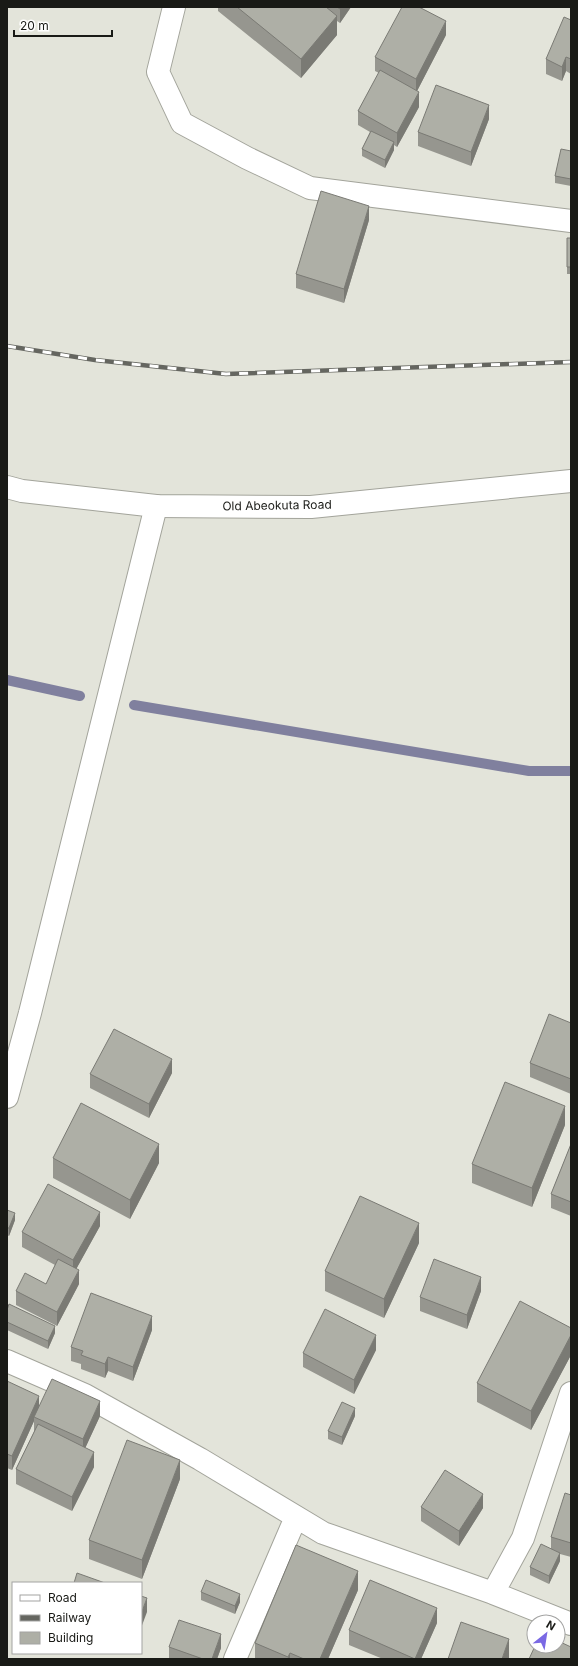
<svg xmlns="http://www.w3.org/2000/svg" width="578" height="1666" viewBox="0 0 578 1666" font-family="Inter,sans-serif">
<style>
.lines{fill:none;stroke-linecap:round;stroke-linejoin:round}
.stream{stroke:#80809e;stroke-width:10}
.minor-casing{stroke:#a3a49b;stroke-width:24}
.trunk-casing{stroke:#a3a49b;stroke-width:24}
.minor{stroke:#fff;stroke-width:22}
.trunk{stroke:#fff;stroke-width:22}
.rail-casing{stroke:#656660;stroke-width:4.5}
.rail{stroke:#fff;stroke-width:3;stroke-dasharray:9;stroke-linecap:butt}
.wall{fill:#96968f}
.shaded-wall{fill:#7a7a74}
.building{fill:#aeafa6;stroke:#7a7a74}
.labels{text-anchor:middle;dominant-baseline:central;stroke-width:4;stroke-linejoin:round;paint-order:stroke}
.street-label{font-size:12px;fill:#191a16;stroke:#fff}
</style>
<rect width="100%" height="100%" fill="#e3e4da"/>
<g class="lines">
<path class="stream" d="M7,680L80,696
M134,705L529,771H571"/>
<defs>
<path id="minor" d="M174,7L158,72L182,123L247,158L310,188L571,221
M7,1097L30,1013L156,506
M7,1361L85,1395L200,1459L323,1533L493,1593L571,1624
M493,1593L523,1538L571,1393
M235,1659L296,1517"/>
<path id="trunk" d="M7,487L22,491L156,506L311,507L571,481"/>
</defs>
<use href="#minor" class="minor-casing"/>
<use href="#trunk" class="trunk-casing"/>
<use href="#minor" class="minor"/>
<use href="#trunk" class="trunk"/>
<defs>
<path id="rail" d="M7,346L95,360L226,374L571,362"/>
</defs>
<use href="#rail" class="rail-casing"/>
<use href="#rail" class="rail"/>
</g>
<path class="wall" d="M218,7H351L340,23L337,21V35L301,78L218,11Z
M571,20V74L566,71L562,81L546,74V59Z
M446,35L417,91L419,107L397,147L394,145V150L385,168L362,156V149L370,132L358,125V111L379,73L375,71V57Z
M489,119L471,166L418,146V132Z
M571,151V186L555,183V176Z
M369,220L344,303L296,288V274Z
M567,238H571V274H567Z
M571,1023V1094L530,1077V1063Z
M172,1073L149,1118L90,1088V1074Z
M565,1125L532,1207L472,1183V1164Z
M571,1144V1216L551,1208V1194Z
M53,1158L159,1163L130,1219L53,1178Z
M7,1210L15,1220L9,1236L7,1235Z
M100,1226L76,1269L79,1284L57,1326L16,1305V1291L46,1284L55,1265L22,1247V1232Z
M419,1243L384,1318L325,1291V1271Z
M481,1291L467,1329L420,1311V1297Z
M7,1310L55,1333L48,1349L7,1330Z
M571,1328V1355L531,1430L477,1402V1383Z
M152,1330L133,1381L108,1371L105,1378L81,1369V1364L71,1361V1347Z
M376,1350L354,1394L303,1367V1353Z
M7,1381L39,1407L100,1416L85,1448L94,1467L72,1511L16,1484V1469L34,1432V1421L12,1470L7,1468Z
M355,1416L342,1445L328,1439V1431Z
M180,1479L142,1579L89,1559V1540Z
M571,1495V1557L560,1554V1561L549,1584L530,1575V1567L551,1549V1537Z
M421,1507L483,1508L459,1546L421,1521Z
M358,1590L328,1659H255V1643Z
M201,1592L240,1602L235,1614L201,1600Z
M437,1623L421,1659H383L349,1645V1630Z
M169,1647L221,1648L217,1659H169Z"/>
<path class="shaded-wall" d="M342,7H351L340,23V9Z
M337,16V35L301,78V59Z
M446,21V35L416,93V79Z
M566,57V71L562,81V67Z
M419,92V107L397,147V133Z
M489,105V119L471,166V152Z
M394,142V150L385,168V160Z
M369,206V220L344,303V289Z
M172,1059V1073L149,1118V1104Z
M565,1106V1125L532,1207V1188Z
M159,1144V1163L130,1219V1200Z
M100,1212V1226L73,1275V1260Z
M15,1213V1220L9,1236V1228Z
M419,1223V1243L384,1318V1299Z
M79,1270V1284L57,1326V1312Z
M481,1277V1291L467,1329V1315Z
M152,1316V1330L133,1381V1367Z
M55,1326V1333L48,1349V1341Z
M376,1335V1350L354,1394V1380Z
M571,1335V1355L531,1430V1411Z
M108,1357V1371L105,1378V1364Z
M39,1396V1410L34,1417V1421L12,1470V1456Z
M100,1401V1416L83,1453V1439Z
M355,1408V1416L342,1445V1437Z
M94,1452V1467L72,1511V1497Z
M180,1460V1479L142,1579V1560Z
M483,1494V1508L459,1546V1531Z
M560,1553V1561L549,1584V1576Z
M358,1571V1590L328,1659H320Z
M240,1594V1602L235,1614V1606Z
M147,1598V1612L141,1628V1614Z
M437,1608V1623L421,1659H415Z
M221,1634V1648L217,1659H212Z
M509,1639V1659H502Z
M290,1653V1659H288V1657Z"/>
<path class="building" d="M237,7H326L337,16L301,59Z
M337,7H342L340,9Z
M402,7H419L446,21L416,79L375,57Z
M564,17L571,20V59L566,57L562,67L546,59Z
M380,70L419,92L397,133L358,111Z
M436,85L489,105L471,152L418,132Z
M371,131L394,142L385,160L362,149Z
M561,149L571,151V179L555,176Z
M321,191L369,206L344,289L296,274Z
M567,238H571V267H567Z
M549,1014L571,1023V1079L530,1063Z
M114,1029L172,1059L149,1104L90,1074Z
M505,1082L565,1106L532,1188L472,1164Z
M81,1103L159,1144L130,1200L53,1158Z
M571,1144V1202L551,1194Z
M48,1184L100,1212L73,1260L22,1232Z
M360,1196L419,1223L384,1299L325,1271Z
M7,1210L15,1213L9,1228H7Z
M58,1259L79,1270L57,1312L16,1291L25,1273L46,1284Z
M434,1259L481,1277L467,1315L420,1297Z
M91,1293L152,1316L133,1367L108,1357L105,1364L81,1355L83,1351L71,1347Z
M520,1301L571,1328V1335L531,1411L477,1383Z
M9,1304L55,1326L48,1341L7,1322V1310Z
M325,1309L376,1335L354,1380L303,1353Z
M52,1379L100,1401L83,1439L34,1417Z
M7,1381L39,1396L12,1456L7,1454Z
M342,1402L355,1408L342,1437L328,1431Z
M38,1424L94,1452L72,1497L16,1469Z
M127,1440L180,1460L142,1560L89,1540Z
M445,1470L483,1494L459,1531L421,1507Z
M565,1493L571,1495V1543L551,1537Z
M541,1544L560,1553L549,1576L530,1567Z
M296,1545L358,1571L320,1659H304L290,1653L288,1657L255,1643Z
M77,1573L105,1583H74Z
M206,1580L240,1594L235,1606L201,1592Z
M370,1580L437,1608L415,1659L349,1630Z
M141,1596L147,1598L141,1614Z
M179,1620L221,1634L212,1659H203L169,1647Z
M461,1622L509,1639L502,1659H448Z
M558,1641L571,1647V1659H529L535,1646H558Z"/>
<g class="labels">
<g class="street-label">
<text transform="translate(277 505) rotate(-1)">Old Abeokuta Road</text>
</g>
</g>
<rect width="578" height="1666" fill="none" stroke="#191a16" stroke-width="16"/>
<rect x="12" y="1582" width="130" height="72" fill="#ffffff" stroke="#a3a3a2"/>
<rect x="20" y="1595" width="20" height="6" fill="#ffffff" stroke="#a3a3a2"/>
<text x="48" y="1602" font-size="12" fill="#191a16">Road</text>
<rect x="20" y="1615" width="20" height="6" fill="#656660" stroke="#a3a3a2"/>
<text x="48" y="1622" font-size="12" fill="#191a16">Railway</text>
<rect x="20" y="1632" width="20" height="12" fill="#aeafa6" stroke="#a3a3a2"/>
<text x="48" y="1642" font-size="12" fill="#191a16">Building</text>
<g transform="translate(546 1634) rotate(30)"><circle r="19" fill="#ffffff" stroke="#a3a3a2"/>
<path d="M0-3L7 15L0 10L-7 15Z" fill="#7a69e4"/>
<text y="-6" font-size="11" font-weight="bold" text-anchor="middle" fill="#191a16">N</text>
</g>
<path d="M14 30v6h98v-6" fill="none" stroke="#191a16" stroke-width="2"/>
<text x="20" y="30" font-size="12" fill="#191a16" stroke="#ffffff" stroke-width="3" paint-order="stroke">20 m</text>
</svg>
